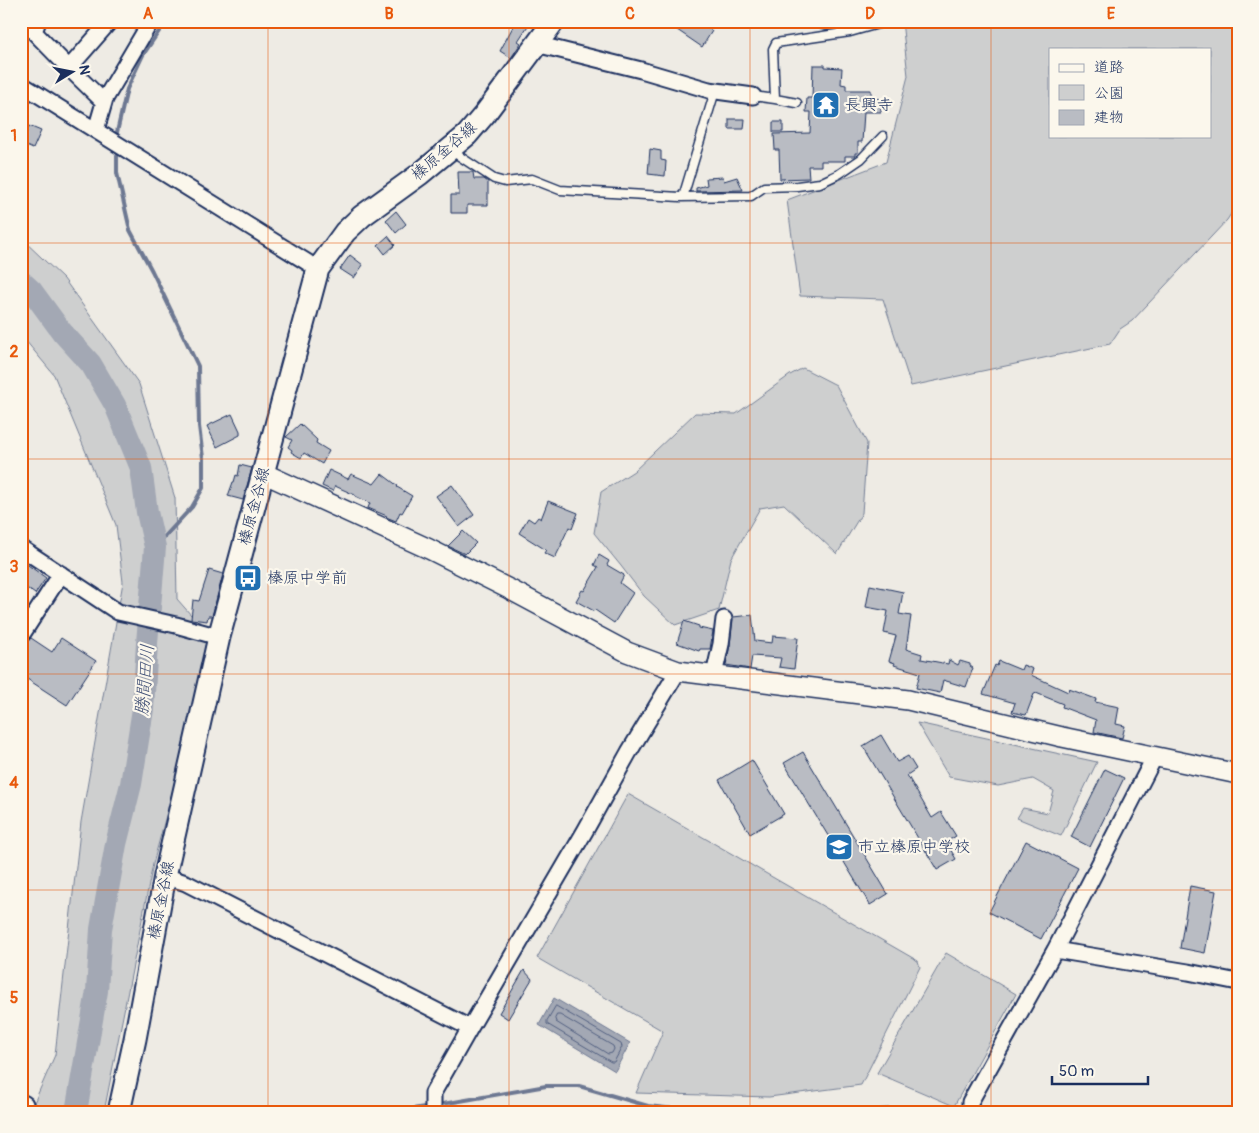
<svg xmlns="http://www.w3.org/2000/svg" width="1259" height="1133" viewBox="0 0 1259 1133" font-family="Pangolin,'Klee One',sans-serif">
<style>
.green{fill:#cecfcf;stroke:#747f96;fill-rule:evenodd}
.water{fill:#a3a8b4;stroke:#6d7892}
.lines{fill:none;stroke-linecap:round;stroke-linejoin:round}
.shore{stroke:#515f80;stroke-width:1}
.stream{stroke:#6d7892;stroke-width:4}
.river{stroke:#a3a8b4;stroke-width:22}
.building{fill:#b9bcc3;stroke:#1b2f5e}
.service-casing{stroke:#1b2f5e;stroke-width:11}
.minor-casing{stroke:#1b2f5e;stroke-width:19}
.tertiary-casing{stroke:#1b2f5e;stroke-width:22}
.secondary-casing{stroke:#1b2f5e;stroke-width:25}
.service{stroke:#fbf7ec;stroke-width:8}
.minor{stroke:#fbf7ec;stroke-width:15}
.tertiary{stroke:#fbf7ec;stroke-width:19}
.secondary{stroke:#fbf7ec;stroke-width:21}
.grid{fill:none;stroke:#e8590c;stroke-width:1;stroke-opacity:0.55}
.labels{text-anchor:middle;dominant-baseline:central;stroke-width:4.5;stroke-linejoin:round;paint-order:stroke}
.poi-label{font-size:16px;fill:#1b2f5e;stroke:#fbf7ec;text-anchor:start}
.street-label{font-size:16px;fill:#1b2f5e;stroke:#fbf7ec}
.water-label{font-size:18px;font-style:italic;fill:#445378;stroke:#fbf7ec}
.neatline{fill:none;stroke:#e8590c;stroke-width:2}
.grid-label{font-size:16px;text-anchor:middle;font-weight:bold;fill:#e8590c}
</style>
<rect width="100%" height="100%" fill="#eeebe4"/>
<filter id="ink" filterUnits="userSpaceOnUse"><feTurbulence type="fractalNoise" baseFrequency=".02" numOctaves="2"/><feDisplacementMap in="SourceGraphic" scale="10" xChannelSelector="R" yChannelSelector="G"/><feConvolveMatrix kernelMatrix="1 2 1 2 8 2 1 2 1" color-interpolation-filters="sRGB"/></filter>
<g filter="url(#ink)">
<path class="green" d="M902,21H1238V203L1227,220L1132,321L1120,329L1110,344L911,386L883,299L800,296L787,200L886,162L908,76ZM1050,49H1210V136H1050Z
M21,238L64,279L139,384L175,498L177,599L213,640L153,864L104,1112H30L55,1055L81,822L123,582L116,525L54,375L21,335Z
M803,368L836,385L867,443L862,513L837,554L784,504L760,508L731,559L719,610L675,625L644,596L621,566L594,533L601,492L634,471L695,413L736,414L790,375Z
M917,723L922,724L1097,762L1061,836L1017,818L1023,808L1048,813L1054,791L1033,779L998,786L949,777Z
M628,794L918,961L920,967L861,1085L769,1097L636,1093L663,1031L537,958Z
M946,953L1016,994L954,1106L877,1073Z"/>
<path class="water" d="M554,998L630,1043L615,1071L539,1025Z"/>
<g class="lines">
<path class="shore" d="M556,1006L621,1044L622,1047L614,1062H611L547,1024V1021Z
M557,1015H560L613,1046L614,1049L612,1053L608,1054L556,1022L555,1019Z"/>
<path class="stream" d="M117,138V132L127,89L143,55L166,21
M117,156V173L130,230L152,271L198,366L199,426L203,458V488L192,507L155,547
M437,1105L546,1086H579L648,1106L702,1112
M396,1112L430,1106
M850,1112L894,1109L923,1112
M1130,1112L1178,1109L1238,1110"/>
<path class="river" d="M21,281L32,291L62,332L91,364L115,405L141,468L147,512L155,547L147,643L143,709L131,784L116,844L101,929L97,991L76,1112"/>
</g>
<path class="building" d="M516,21H531L518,41L521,43L511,58L500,51Z
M664,21H695L712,31L702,47Z
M813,65H825V67L842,68L841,84L846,85V90H871V98L881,99V112H864L862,142H858V153H855V156H845V161H821V166H808L809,178L780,179L779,150H775L774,134L810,133L811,112H806L807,98H812Z
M729,119H745L744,129H729Z
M773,122H783V132H773Z
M29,126L41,131L33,149L22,144Z
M650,149L661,151V160L666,161L665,176L648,174Z
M458,172H473L474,179H484L488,182V205H467V213H451V195H459Z
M723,177L724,181L737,177L743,190L696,191V188L707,185L706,178Z
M396,211L406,224L396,233L386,220Z
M388,236L395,245L385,254L378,245Z
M350,255L363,265L354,278L340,269Z
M232,414L240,431V435L217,447L207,426Z
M300,424L317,440L316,443L329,451L322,464L304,453L301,458L291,452L292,450L288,447L292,440L286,437Z
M240,465L252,468L243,500L228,496L233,482H234L236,475L238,476Z
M329,470L348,479L351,474L374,484L382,474L398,486L397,487L412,496L402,513L400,512L396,521L386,517L387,516L368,508L370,503L355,496V495L335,486L333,491L322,486Z
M452,485L474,515L459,527L436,496Z
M548,501L578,513L572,529L569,527L561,544H562L555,558L544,553L546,550L519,533L528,518L534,522L538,517L541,519Z
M463,531L476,543L465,554L448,546Z
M599,555L609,561L607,565L624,575L620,583L633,593L614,623L595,610L594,611L576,601L582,590L584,591L598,567L594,565Z
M21,560L46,578L35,594L21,584Z
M209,570L223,574L212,616H208L207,621L191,619L193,600L199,601Z
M870,585L903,592L899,614L911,616L906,649L922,654L921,659L948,664L949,660L958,665L960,661L970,664V666L973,668L966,687L943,680L940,693L916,688L920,673L894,665L895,663L889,661L896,636L884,633L888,611L866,607Z
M752,615L755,641L772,643L773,636L798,638L794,669L779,667L781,658L752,656L750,669L726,665L730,645L733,617Z
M684,621L699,626V628L713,631L710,649H700L699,651L677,643Z
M31,638L52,652L61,638L96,661L67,705L21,675V648Z
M999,661L1021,670L1023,665L1033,669L1031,675L1068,692L1069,689L1096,699L1095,702L1119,707L1116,724L1125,726L1122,738L1094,732L1096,720L1062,707L1063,704L1036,693L1035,694H1034L1026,715L1012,712L1015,703L983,694L995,665L997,666Z
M881,735L897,762L908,756L916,769L907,775L932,818L941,812L956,836L946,842L956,859L937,870L863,746Z
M803,752L888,894L870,905L784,763Z
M752,760L784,814L750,834L719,780Z
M1105,769L1124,778L1090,847L1071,837Z
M1026,841L1078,868L1041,939L989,912Z
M1190,886L1216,891L1205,953L1180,948Z
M524,970L532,979L508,1019L499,1013Z"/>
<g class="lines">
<defs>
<path id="service" d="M753,96L775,99L773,49L776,43L850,32L889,21
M775,99L797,103
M450,150L494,179L505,182L532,179L560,190L680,197L751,196L764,187L797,186L820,183L839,174L861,159L883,136
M683,197L715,91"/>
<path id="minor" d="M38,21L34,32L69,68
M536,44L641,70L709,90L753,96
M21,84L318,269
M104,102L69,68L110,21
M96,130L105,99L151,21
M21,548L118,612L176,625L219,637
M21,636L61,574
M714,675L721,644L724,619
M165,876L186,883L470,1028
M1055,950L1188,972L1238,982
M21,1102L25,1104
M433,1112V1093L470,1028L585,831L629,752L678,671
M970,1112V1102L1055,950L1155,756"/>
<path id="tertiary" d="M263,473L429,549L509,589L627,652L678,671L908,700L1062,737L1238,774"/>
<path id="secondary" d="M119,1112L135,1039L165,876L219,637L318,269L345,232L362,216L420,174L467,135L484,115L554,21"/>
</defs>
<use href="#service" class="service-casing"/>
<use href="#minor" class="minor-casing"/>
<use href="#tertiary" class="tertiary-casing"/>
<use href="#secondary" class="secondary-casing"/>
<use href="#service" class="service"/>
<use href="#minor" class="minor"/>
<use href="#tertiary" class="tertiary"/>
<use href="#secondary" class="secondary"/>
</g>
</g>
<path class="grid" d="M268,21V1112M509,21V1112M750,21V1112M991,21V1112M21,243H1238M21,459H1238M21,674H1238M21,890H1238"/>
<defs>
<symbol id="temple-square" viewBox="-11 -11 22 22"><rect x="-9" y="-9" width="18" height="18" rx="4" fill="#1f6fb2" stroke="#fbf7ec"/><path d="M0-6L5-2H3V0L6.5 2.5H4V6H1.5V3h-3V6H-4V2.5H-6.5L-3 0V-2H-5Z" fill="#fff"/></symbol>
<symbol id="bus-square" viewBox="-11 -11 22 22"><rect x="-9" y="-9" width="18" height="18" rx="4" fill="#1f6fb2" stroke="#fbf7ec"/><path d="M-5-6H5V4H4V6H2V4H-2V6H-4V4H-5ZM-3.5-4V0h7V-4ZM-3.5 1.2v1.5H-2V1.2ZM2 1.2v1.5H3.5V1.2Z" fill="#fff"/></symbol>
<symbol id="school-square" viewBox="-11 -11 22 22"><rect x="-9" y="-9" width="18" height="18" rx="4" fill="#1f6fb2" stroke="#fbf7ec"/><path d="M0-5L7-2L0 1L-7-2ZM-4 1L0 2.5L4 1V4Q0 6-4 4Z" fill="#fff"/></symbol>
</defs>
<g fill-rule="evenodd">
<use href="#temple-square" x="810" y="89" width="32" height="32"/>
<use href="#bus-square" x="232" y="562" width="32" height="32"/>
<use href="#school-square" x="823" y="831" width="32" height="32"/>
</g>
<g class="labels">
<g class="poi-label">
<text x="845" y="105">長興寺</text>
<text x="267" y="578">榛原中学前</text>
<text x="858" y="847">市立榛原中学校</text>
</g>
<g class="street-label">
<text transform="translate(444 151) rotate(-41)">榛原金谷線</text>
<text transform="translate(254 506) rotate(-75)">榛原金谷線</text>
<text transform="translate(161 900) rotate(-79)">榛原金谷線</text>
</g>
<g class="water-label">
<text transform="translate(145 680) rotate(-85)">勝間田川</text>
</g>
</g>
<rect width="1259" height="1133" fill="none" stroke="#fbf7ec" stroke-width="55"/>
<rect x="1049" y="48" width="162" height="90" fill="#fbf7ec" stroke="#a1a7b3"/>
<rect x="1059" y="64" width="25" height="8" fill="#fbf7ec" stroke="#a1a7b3"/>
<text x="1094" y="72" font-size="15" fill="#1b2f5e">道路</text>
<rect x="1059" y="85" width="25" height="15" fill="#cecfcf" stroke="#a1a7b3"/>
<text x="1094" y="98" font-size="15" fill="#1b2f5e">公園</text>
<rect x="1059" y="110" width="25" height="15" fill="#b9bcc3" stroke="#a1a7b3"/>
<text x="1094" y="122" font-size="15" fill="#1b2f5e">建物</text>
<g transform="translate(72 72) rotate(80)" stroke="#fbf7ec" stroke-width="4" paint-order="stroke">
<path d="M0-4L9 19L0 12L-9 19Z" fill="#1b2f5e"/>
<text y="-8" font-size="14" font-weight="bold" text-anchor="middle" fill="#1b2f5e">N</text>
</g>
<path d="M1052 1076v8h96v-8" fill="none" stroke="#1b2f5e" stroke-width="2.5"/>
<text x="1059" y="1076" font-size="15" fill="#1b2f5e" stroke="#fbf7ec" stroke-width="4" paint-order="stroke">50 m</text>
<rect x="28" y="28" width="1204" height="1078" class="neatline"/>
<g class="grid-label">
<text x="148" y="19">A</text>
<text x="389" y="19">B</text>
<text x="630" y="19">C</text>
<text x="870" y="19">D</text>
<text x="1111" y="19">E</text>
<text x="14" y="141">1</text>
<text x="14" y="357">2</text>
<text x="14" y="572">3</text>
<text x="14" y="788">4</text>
<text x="14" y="1003">5</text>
</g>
</svg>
